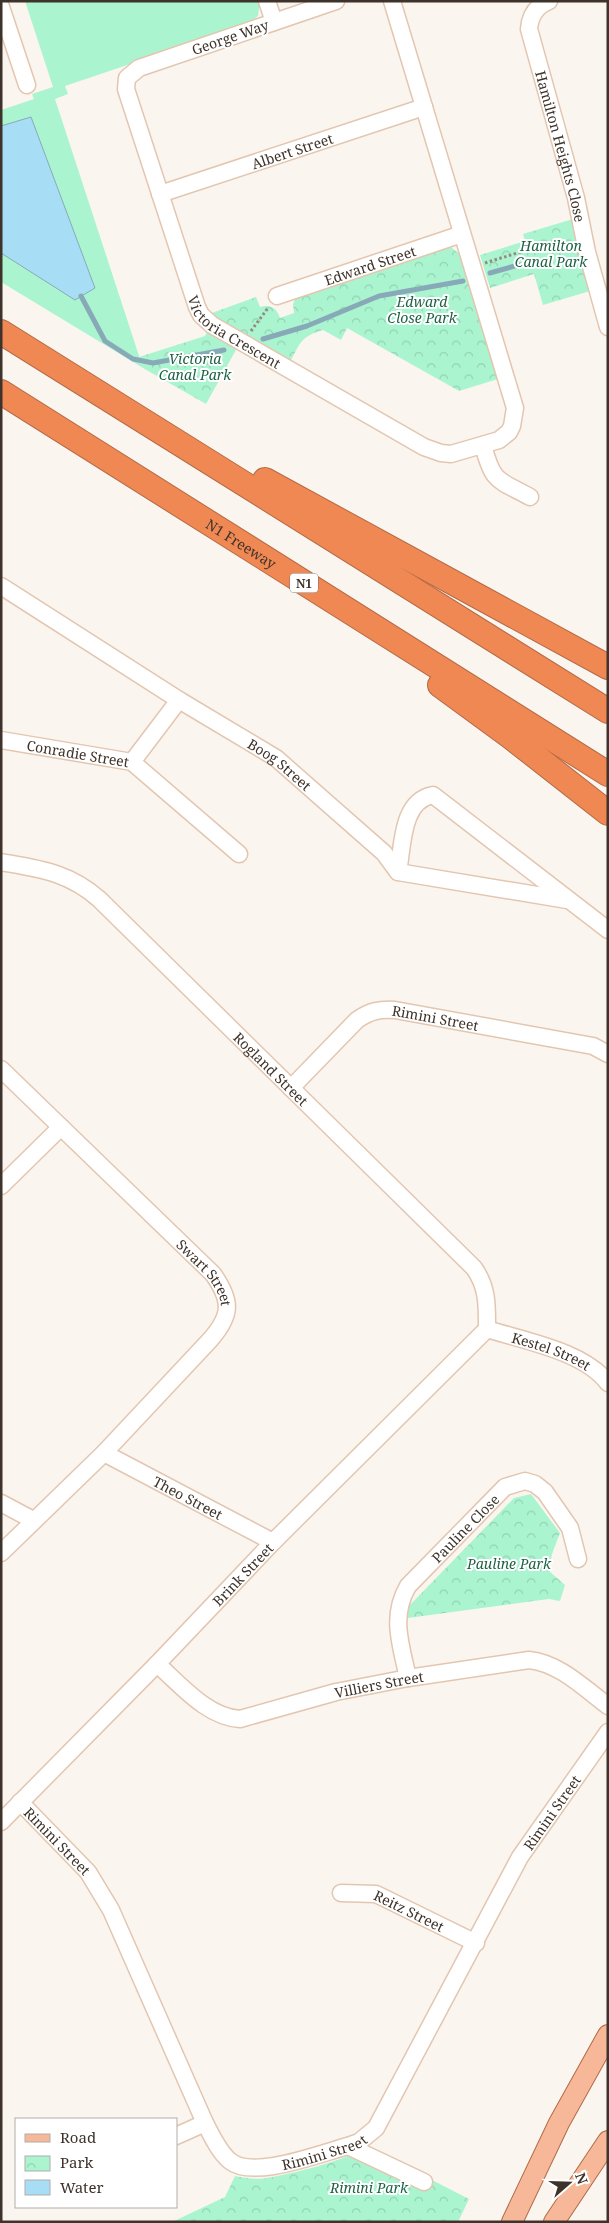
<svg xmlns="http://www.w3.org/2000/svg" width="609" height="2223" viewBox="0 0 609 2223" font-family="'Noto Serif',serif">
<style>
.grass{fill:#aaf5cf}
.park{fill:url(#park-crowns)}
.water{fill:#a7ddf5;stroke:#88aab8}
.lines{fill:none;stroke-linecap:round;stroke-linejoin:round}
.stream{stroke:#88aab8;stroke-width:5}
.minor-casing{stroke:#e3c6b0;stroke-width:19}
.major-casing{stroke:#b26a45;stroke-width:22}
.highway-casing{stroke:#b26a45;stroke-width:26}
.path{stroke:#938b83;stroke-width:3;stroke-dasharray:2.5 2.5;stroke-linecap:butt}
.minor{stroke:#fff;stroke-width:16}
.major{stroke:#f6b898;stroke-width:20}
.highway{stroke:#f08853;stroke-width:24}
.labels{text-anchor:middle;dominant-baseline:central;stroke-width:4;stroke-linejoin:round;paint-order:stroke}
.shield{fill:#fff;stroke:#78706a;stroke-width:1}
.shield-label{font-size:12px;font-weight:bold;fill:#3e332a}
.street-label{font-size:14px;fill:#3e332a;stroke:#fff}
.park-label{font-size:14px;font-style:italic;fill:#1e6145;stroke:#fff}
</style>
<defs>
<pattern id="park-crowns" width="20" height="18" patternUnits="userSpaceOnUse" patternTransform="scale(1.25)"><rect width="20" height="18" fill="#aaf5cf"/><path d="M2 6a3 3 0 1 1 6 0M12 15a3 3 0 1 1 6 0" fill="none" stroke="#93d2b2"/></pattern>
</defs>
<rect width="100%" height="100%" fill="#fbf5f0"/>
<path class="grass" d="M25,1H260L258,16L246,25L65,86L68,94L55,99L143,368L1,282V110L34,99L32,94L53,87Z"/>
<path class="park" d="M573,219L590,291L543,305L534,274L490,288L480,255L525,241L523,234Z
M446,247L452,248L461,255L498,379L459,391L347,328L341,340L323,330C300,337 301,342 290,362L209,314L256,297L260,307C270,304 277,308 280,318L294,313L293,304L296,297Z
M208,330L237,348L206,404L143,368L139,357L205,336Z
M531,1494L560,1533L552,1554L549,1571L565,1585L560,1601L549,1599L408,1618L406,1609L514,1498Z
M368,2147L469,2199L458,2222H172L225,2197L235,2176C245,2178 256,2180 266,2178C293,2174 345,2160 368,2147Z"/>
<path class="water" d="M31,117L95,288L75,300L1,253V126Z"/>
<g class="lines">
<path class="stream" d="M490,273L518,265
M81,296L105,341L133,359L153,363L224,350
M263,339L307,326L379,296L463,281"/>
<defs>
<g id="minor">
<path d="M267,1L274,22"/>
<path id="s1" d="M336,1L139,68L127,78L126,89L197,307L201,315L212,325L424,447L441,453L451,454L499,440L509,432L512,426L515,408L392,1"/>
<path id="s2" d="M549,1C536,6 530,16 529,29L576,198L587,252L608,327"/>
<path d="M1,7L27,85"/>
<path id="s3" d="M160,194L424,107"/>
<path id="s4" d="M277,296L462,234"/>
<path d="M483,445C493,483 497,479 530,497"/>
<path id="s5" d="M1,586L179,700L276,758L384,853L398,872L567,900"/>
<path id="s6" d="M1,740L132,762L239,854"/>
<path d="M132,762L179,700"/>
<path id="s7" d="M1,862C40,869 68,872 99,899L474,1268C488,1288 487,1306 487,1329"/>
<path d="M398,872C403,846 401,801 433,795L608,930"/>
<path id="s8" d="M1,1069L213,1274C232,1301 232,1315 210,1340L104,1453L1,1553"/>
<path id="s9" d="M291,1088L357,1020C370,1011 379,1009 395,1010L593,1046L608,1054"/>
<path d="M1,1186L61,1127"/>
<path id="s10" d="M487,1329C524,1341 584,1351 608,1383"/>
<path id="s11" d="M104,1453L273,1542"/>
<path d="M1,1503L33,1520"/>
<path id="s12" d="M157,1664C181,1685 207,1717 240,1719L336,1692L408,1678L529,1660C559,1663 584,1688 608,1706"/>
<path id="s13" d="M408,1678C401,1645 390,1617 408,1586L505,1487L525,1481L535,1484L545,1492L570,1528L578,1559"/>
<path id="s14" d="M20,1802L88,1872L111,1910L205,2123C212,2136 219,2152 230,2161C253,2180 321,2153 348,2146L359,2142L376,2128L520,1857L608,1732"/>
<path id="s15" d="M1,1822L157,1664L273,1542L487,1329"/>
<path id="s16" d="M341,1893L376,1894L476,1943"/>
<path d="M176,2136L205,2123"/>
<path d="M348,2146L424,2182"/>
</g>
<path id="major" d="M512,2222L559,2123L608,2035
M554,2222L608,2141"/>
<g id="highway">
<path d="M1,332L608,711"/>
<path id="s17" d="M1,392L608,774"/>
<path d="M265,480L608,667"/>
<path d="M440,685L511,737L608,813"/>
</g>
</defs>
<use href="#minor" class="minor-casing"/>
<use href="#major" class="major-casing"/>
<use href="#highway" class="highway-casing"/>
<path class="path" d="M485,263L559,240L571,251
M251,331L268,308"/>
<use href="#minor" class="minor"/>
<use href="#major" class="major"/>
<use href="#highway" class="highway"/>
</g>
<g class="labels">
<rect class="shield" x="290" y="573.5" width="28" height="19" rx="4"/>
<g class="shield-label">
<text x="304" y="583">N1</text>
</g>
<g class="street-label">
<text transform="translate(230 37) rotate(-19)">George Way</text>
<text stroke="none"><textPath href="#s2" startOffset="158">Hamilton Heights Close</textPath></text>
<text stroke="none"><textPath href="#s3" startOffset="139">Albert Street</textPath></text>
<text stroke="none"><textPath href="#s4" startOffset="98">Edward Street</textPath></text>
<text stroke="none"><textPath href="#s1" startOffset="509">Victoria Crescent</textPath></text>
<text stroke="none"><textPath href="#s17" startOffset="284">N1 Freeway</textPath></text>
<text stroke="none"><textPath href="#s6" startOffset="78">Conradie Street</textPath></text>
<text stroke="none"><textPath href="#s5" startOffset="331">Boog Street</textPath></text>
<text stroke="none"><textPath href="#s9" startOffset="176">Rimini Street</textPath></text>
<text stroke="none"><textPath href="#s7" startOffset="348">Rogland Street</textPath></text>
<text stroke="none"><textPath href="#s8" startOffset="289">Swart Street</textPath></text>
<text stroke="none"><textPath href="#s10" startOffset="68">Kestel Street</textPath></text>
<text stroke="none"><textPath href="#s11" startOffset="95">Theo Street</textPath></text>
<text stroke="none"><textPath href="#s13" startOffset="176">Pauline Close</textPath></text>
<text stroke="none"><textPath href="#s15" startOffset="346">Brink Street</textPath></text>
<text stroke="none"><textPath href="#s12" startOffset="245">Villiers Street</textPath></text>
<text stroke="none"><textPath href="#s14" startOffset="938">Rimini Street</textPath></text>
<text stroke="none"><textPath href="#s14" startOffset="54">Rimini Street</textPath></text>
<text stroke="none"><textPath href="#s16" startOffset="72">Reitz Street</textPath></text>
<text stroke="none"><textPath href="#s14" startOffset="518">Rimini Street</textPath></text>
</g>
<g class="park-label">
<text x="551" y="245">Hamilton<tspan x="551" dy="16">Canal Park</tspan></text>
<text x="422" y="301">Edward<tspan x="422" dy="16">Close Park</tspan></text>
<text x="195" y="358">Victoria<tspan x="195" dy="16">Canal Park</tspan></text>
<text x="509" y="1563">Pauline Park</text>
<text x="369" y="2187">Rimini Park</text>
</g>
</g>
<rect width="609" height="2223" fill="none" stroke="#3e332a" stroke-width="5"/>
<rect x="15" y="2118" width="162" height="90" fill="#ffffff" stroke="#b2adaa"/>
<rect x="25" y="2134" width="25" height="8" fill="#f6b898" stroke="#b2adaa"/>
<text x="60" y="2143" font-size="15" fill="#3e332a">Road</text>
<rect x="25" y="2156" width="25" height="15" fill="url(#park-crowns)" stroke="#b2adaa"/>
<text x="60" y="2168" font-size="15" fill="#3e332a">Park</text>
<rect x="25" y="2180" width="25" height="15" fill="#a7ddf5" stroke="#b2adaa"/>
<text x="60" y="2193" font-size="15" fill="#3e332a">Water</text>
<g transform="translate(569 2183) rotate(70)" stroke="#ffffff" stroke-width="4" paint-order="stroke">
<path d="M0-4L9 19L0 12L-9 19Z" fill="#3e332a"/>
<text y="-8" font-size="14" font-weight="bold" text-anchor="middle" fill="#3e332a">N</text>
</g>
</svg>
